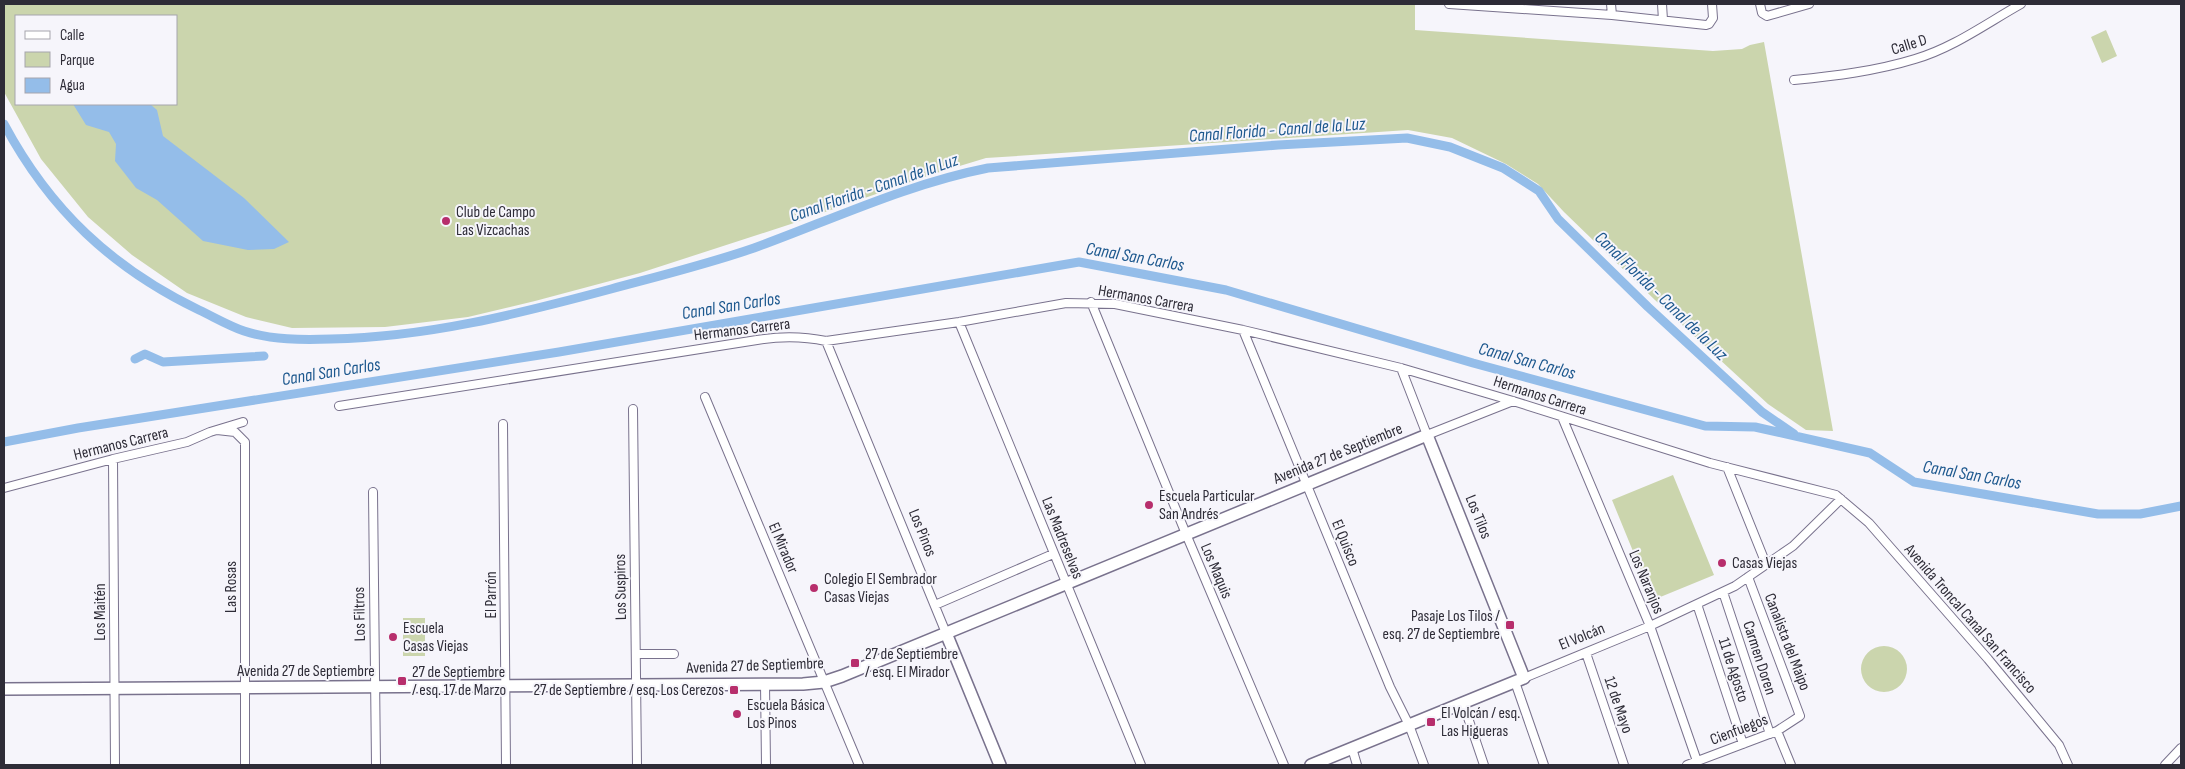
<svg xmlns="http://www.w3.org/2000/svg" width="2185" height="769" viewBox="0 0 2185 769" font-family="'Sofia Sans Condensed',sans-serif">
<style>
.green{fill:#cbd5ad;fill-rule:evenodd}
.water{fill:#94bde9}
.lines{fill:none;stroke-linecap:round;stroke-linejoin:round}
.canal{stroke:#94bde9;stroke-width:9}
.street-casing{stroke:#79728d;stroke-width:10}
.secondary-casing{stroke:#79728d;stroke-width:14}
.street{stroke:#fff;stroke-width:8}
.secondary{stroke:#fff;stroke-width:11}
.poi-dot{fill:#b72e6c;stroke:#f6f5fb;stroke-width:2}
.labels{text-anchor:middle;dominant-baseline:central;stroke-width:4;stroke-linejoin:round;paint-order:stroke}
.street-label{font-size:16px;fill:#2e2c37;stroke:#f6f5fb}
.poi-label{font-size:16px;fill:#2e2c37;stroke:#f6f5fb;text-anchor:start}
.water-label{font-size:18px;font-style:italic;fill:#1d588e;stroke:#f6f5fb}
</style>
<rect width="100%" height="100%" fill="#f6f5fb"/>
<path class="green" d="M4,4H1415V30L1713,51L1742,49L1750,45L1764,42L1833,431L1806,430L1768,404L1655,300L1564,212L1538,184L1506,164L1452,138L1408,130L986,158L930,175L791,224L640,273L535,301L468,317L385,327L292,328L246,317L187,293L132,255L88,217L41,159L4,92ZM16,16H176V104H16Z
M2106,30L2117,56L2102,63L2091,37Z
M1673,475L1714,575L1653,600L1612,500Z
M403,618H425V656H403Z
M1861 669a23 23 0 1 1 46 0a23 23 0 1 1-46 0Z"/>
<path class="water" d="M73,104H150L157,110L163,136L244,198L289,242L274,249L248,250L203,241L157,200L136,188L115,161L116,144L109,132L86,125Z"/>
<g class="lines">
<path class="canal" d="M4,124C50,210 112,268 199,310C214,317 229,326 244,331C271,340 303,340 331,339C428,337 518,314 611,289C659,276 708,264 754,248C831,220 907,184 988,168L1278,145L1407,138L1450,147L1503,168L1539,191L1558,219L1648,307L1762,412L1794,434
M135,359L145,354L163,362L264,356
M4,442L78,428L559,352L1079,262L1226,290L1473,363L1705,426L1755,427L1870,453L1914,482L2098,514H2140L2181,506"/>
<defs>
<path id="street" d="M1449,4L1612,15L1706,25L1709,24L1713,18L1712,4
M1611,4L1612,15
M1662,4L1663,20
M1760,4L1762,13L1767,16L1809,4
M1794,80C1835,76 1876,71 1915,59C1953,48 1987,23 2021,4
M1091,302L1186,534L1284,765
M959,322L1141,765
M1243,330L1390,687L1409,725L1424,765
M826,341L946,633
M1401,368L1427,435L1513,401
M705,397L859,765
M339,406L757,340C781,336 802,336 826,341L959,322L1066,303L1115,304L1243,330L1401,368L1513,401L1710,463L1836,495L1869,523L1988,659L2059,745L2068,765
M633,409L637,765
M1562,417L1650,626L1697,761
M503,424L506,765
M217,430L235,432L245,442V765
M113,459L115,765
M1727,467L1766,564
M4,488L113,459L187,442L210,432L243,422
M373,492L376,765
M1723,592L1770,734
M1697,604L1743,744
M935,605L1053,554
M1586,653L1624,765
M636,654H674
M1524,678L1650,626L1735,586L1793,546L1841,499
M1515,682L1544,765
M765,684L766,765
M1463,703L1484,765
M1777,731L1791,765
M1352,748L1357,765
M1687,765L1777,731L1800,716L1748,577
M2165,765L2181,748"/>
<path id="secondary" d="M946,633L1000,765
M4,689L803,684L824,682L842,676L1427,435L1524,678L1311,765"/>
</defs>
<use href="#street" class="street-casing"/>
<use href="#secondary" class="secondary-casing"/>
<use href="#street" class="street"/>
<use href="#secondary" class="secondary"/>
</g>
<g class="poi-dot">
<circle cx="446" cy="221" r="5"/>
<circle cx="1149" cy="505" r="5"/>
<circle cx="1722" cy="563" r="5"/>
<circle cx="814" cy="588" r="5"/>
<rect x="1505" y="620" width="10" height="10" rx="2.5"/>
<circle cx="393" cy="637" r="5"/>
<rect x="850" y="658" width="10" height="10" rx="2.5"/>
<rect x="397" y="676" width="10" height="10" rx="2.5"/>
<rect x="729" y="685" width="10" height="10" rx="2.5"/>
<circle cx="737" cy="714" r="5"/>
<rect x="1426" y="717" width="10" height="10" rx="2.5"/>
</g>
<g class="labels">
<g class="street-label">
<text transform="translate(1909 45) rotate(-17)">Calle D</text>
<text transform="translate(1146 299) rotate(10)">Hermanos Carrera</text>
<text transform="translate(742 330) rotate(-7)">Hermanos Carrera</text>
<text transform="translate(1540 396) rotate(18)">Hermanos Carrera</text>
<text transform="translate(121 444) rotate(-14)">Hermanos Carrera</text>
<text transform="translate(1338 454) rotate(-22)">Avenida 27 de Septiembre</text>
<text transform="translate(1478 517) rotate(68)">Los Tilos</text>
<text transform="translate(922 533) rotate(68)">Los Pinos</text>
<text transform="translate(1062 538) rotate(68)">Las Madreselvas</text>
<text transform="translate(1345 543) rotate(68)">El Quisco</text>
<text transform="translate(783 548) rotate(67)">El Mirador</text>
<text transform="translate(1216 571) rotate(67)">Los Maquis</text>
<text transform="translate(1646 582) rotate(67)">Los Naranjos</text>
<text transform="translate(231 587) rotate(-90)">Las Rosas</text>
<text transform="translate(621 587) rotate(-91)">Los Suspiros</text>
<text transform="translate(491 595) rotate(-90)">El Parrón</text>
<text transform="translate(100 612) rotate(-90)">Los Maitén</text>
<text transform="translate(360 614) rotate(-91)">Los Filtros</text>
<text transform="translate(1970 619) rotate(49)">Avenida Troncal Canal San Francisco</text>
<text transform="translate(1582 637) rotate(-22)">El Volcán</text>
<text transform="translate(1787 642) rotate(69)">Canalista del Maipo</text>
<text transform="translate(1759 658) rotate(72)">Carmen Doren</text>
<text transform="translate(755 666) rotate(-2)">Avenida 27 de Septiembre</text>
<text transform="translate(1733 670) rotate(72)">11 de Agosto</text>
<text x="306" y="671">Avenida 27 de Septiembre</text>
<text transform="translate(1618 705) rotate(71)">12 de Mayo</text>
<text transform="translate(1739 730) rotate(-21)">Cienfuegos</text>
</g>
<g class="poi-label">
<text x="456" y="212">Club de Campo<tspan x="456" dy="18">Las Vizcachas</tspan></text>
<text x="1159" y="496">Escuela Particular<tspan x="1159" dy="18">San Andrés</tspan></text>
<text x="1732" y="563">Casas Viejas</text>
<text x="824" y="579">Colegio El Sembrador<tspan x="824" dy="18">Casas Viejas</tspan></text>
<text x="1500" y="616" text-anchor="end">Pasaje Los Tilos /<tspan x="1500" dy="18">esq. 27 de Septiembre</tspan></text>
<text x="403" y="628">Escuela<tspan x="403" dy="18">Casas Viejas</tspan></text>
<text x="865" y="654">27 de Septiembre<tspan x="865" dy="18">/ esq. El Mirador</tspan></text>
<text x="412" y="672">27 de Septiembre<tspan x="412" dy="18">/ esq. 17 de Marzo</tspan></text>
<text x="724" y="690" text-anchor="end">27 de Septiembre / esq. Los Cerezos</text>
<text x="747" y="705">Escuela Básica<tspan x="747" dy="18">Los Pinos</tspan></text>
<text x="1441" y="713">El Volcán / esq.<tspan x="1441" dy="18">Las Higueras</tspan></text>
</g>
<g class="water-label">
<text transform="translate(1277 130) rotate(-4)">Canal Florida - Canal de la Luz</text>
<text transform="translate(874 188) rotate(-19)">Canal Florida - Canal de la Luz</text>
<text transform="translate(1135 257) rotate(10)">Canal San Carlos</text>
<text transform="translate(1661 296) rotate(44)">Canal Florida - Canal de la Luz</text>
<text transform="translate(731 306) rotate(-9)">Canal San Carlos</text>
<text transform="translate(1527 361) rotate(15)">Canal San Carlos</text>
<text transform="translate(331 372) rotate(-9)">Canal San Carlos</text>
<text transform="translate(1972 475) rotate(10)">Canal San Carlos</text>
</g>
</g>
<rect width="2185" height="769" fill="none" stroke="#2e2c37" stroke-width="10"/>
<rect x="15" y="15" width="162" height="90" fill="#f6f5fb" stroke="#a6a5ad"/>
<rect x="25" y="31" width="25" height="8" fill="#ffffff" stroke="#a6a5ad"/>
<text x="60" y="40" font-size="15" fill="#2e2c37">Calle</text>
<rect x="25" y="52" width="25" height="15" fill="#cbd5ad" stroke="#a6a5ad"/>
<text x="60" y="65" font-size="15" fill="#2e2c37">Parque</text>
<rect x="25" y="78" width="25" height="15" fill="#94bde9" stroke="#a6a5ad"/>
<text x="60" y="90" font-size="15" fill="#2e2c37">Agua</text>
</svg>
